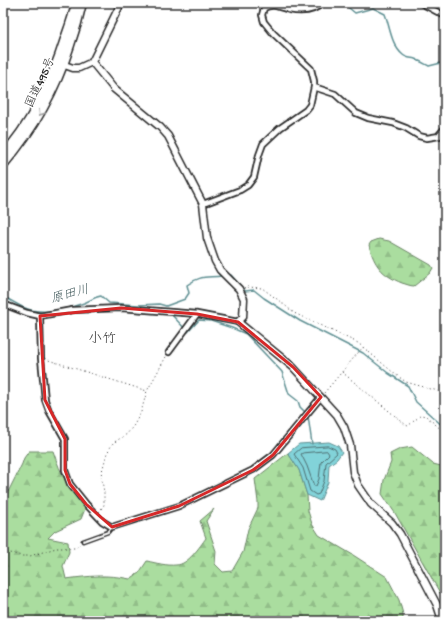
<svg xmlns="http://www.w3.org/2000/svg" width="448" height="624" viewBox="0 0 448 624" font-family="'Gochi Hand','Klee One',sans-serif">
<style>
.forest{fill:url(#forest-firs);stroke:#6a8465}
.water{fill:#82d3d9;stroke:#5f9093}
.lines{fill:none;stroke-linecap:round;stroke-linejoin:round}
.shore{stroke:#4e6e71;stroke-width:1}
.stream{stroke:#5f9093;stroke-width:1.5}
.lane-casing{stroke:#2b2b2b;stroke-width:5}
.street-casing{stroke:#2b2b2b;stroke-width:8}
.secondary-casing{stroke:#2b2b2b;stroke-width:9}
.highway-casing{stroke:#2b2b2b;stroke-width:11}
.path{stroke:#2b2b2b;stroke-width:1;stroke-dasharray:1 3;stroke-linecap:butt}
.lane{stroke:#fff;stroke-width:2}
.street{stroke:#fff;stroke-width:4.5}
.secondary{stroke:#fff;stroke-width:6}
.highway{stroke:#fff;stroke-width:8}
.oneway{stroke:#a0a0a0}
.marked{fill:none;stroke:#d62828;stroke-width:3;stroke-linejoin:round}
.labels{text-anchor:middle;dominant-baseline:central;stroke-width:3.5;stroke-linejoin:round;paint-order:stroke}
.street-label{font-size:12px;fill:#2b2b2b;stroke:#fff}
.water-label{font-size:13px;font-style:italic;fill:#455d5f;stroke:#fff}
.quarter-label{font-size:14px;fill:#2b2b2b;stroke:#fff}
</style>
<defs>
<pattern id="forest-firs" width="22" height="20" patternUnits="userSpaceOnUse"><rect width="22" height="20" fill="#aadd9f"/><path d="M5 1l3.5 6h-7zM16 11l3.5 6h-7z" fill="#92be89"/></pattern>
</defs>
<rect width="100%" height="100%" fill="#fff"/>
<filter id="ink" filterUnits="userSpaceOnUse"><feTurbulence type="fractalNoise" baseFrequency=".025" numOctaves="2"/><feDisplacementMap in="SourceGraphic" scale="8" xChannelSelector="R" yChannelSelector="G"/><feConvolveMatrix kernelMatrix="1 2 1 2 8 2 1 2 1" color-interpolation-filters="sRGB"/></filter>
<g filter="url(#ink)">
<path class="forest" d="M379,239L389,241L431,265L433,268L430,273L414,286C410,286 406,284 402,283C382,275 374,265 369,245L371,242Z
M412,447L433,464L445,467V593H440L395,513L382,494L384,480L391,462L390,454L400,449Z
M29,451H53C61,475 69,489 85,509L81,519L55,531L48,538L68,542L69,552L63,566L66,579C89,576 107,574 130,579L139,573L147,561C156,563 167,566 176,565C188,565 200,546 206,538L200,521L214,509L206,521L216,551L215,564L223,572L232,571L243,552L248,529L258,508V502L255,479L288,453L299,470L307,495L308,511L312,524L319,535L353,555L387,577L399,600L403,614V621H3V502L22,464L24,458Z"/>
<path class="water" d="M329,442L338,446L342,452L337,459L329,465L328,482L320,501L307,495L299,470L288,453L299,444Z"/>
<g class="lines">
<path class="shore" d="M328,446L335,449L337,453L326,463L324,481L319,494L316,495L310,491L303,468L294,454L301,448Z
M327,451L329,454L321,462L319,479L316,486H314L307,466L301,454L303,453Z"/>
<path class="stream" d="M343,3L355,13L373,8L385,14C390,27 391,45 403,55C406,58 411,58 415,59C420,61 425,64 429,66L445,62
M228,275H231L245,291L254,290L264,298L300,321L363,353L388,373L408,386L416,402L445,428
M3,296C10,300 18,305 25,308C42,315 67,309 84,303C90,301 94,297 101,296L109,303L139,305L159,304L166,306L185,299L189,293L187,285C200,275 207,278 222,276
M170,313L188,332L199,320L211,321L232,328L246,334L282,372L289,394L298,401L300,407L306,413
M308,416L312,444"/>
<defs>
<path id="lane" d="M83,541L108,532L112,527"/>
<path id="street" d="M421,3L445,16
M314,87L335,94L356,113L368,118L393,123L406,128L419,136L427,138L445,135
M438,136L445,128
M203,204L240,190L248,185L254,177L259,155L263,144L280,128L306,110L310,105L314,87V81L311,69L273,33L264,22L262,15L264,8C273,3 279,7 289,10C300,12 314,12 322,3
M3,304L27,313L40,316L72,310L121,308L197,314L238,322
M40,316L41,358L45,400L49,411L65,439V470L70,484L86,504L102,521L112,527L179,506L253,470L273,455L321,397
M169,352L197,314"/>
<path id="secondary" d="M92,62L114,89L160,127L168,136L203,204L207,238L215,261L220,270L239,289L244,299L243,317L238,322L293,367L337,415L344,427L350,445L353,472L358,485L371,504L392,523L400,534L437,605L441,617V621
M59,63L73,68H79L92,62L121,3"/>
<path id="highway" d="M3,155C33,123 53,77 66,36C70,25 74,14 76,3
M3,165C35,127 55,91 70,45C75,31 79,17 82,3"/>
</defs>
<use href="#lane" class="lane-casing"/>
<use href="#street" class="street-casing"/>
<use href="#secondary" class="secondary-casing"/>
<use href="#highway" class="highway-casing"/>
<path class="path" d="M244,288L248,287L262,288L281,302L294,313L358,343L395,374L406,382L445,393
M45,359L147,391
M342,372L406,425L408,426L421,415L426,416L445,433
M324,393L363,347
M99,512L104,505V492L101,475L107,453L113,443L127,434L134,425L141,412L147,391L167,355
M3,551L22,556H30L56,548H75L80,544"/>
<use href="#lane" class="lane"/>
<use href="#street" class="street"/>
<use href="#secondary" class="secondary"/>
<use href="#highway" class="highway"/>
</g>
<defs><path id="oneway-chevron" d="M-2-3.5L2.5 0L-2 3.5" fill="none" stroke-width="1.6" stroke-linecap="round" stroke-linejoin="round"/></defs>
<use class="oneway" href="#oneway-chevron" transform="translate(41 113) rotate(122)"/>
</g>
<path class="marked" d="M121,308L197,314L238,322L293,367L321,397L273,455L253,470L179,506L112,527L86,504L70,484L65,470V439L45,400L40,316Z"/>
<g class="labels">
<g class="street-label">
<text transform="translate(41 83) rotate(-65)">国道495号</text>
</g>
<g class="water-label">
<text transform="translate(70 295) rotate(-15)">原田川</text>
</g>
<g class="quarter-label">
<text x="102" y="339">小竹</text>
</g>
</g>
<rect width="448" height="624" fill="none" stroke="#fff" stroke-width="16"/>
<rect x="8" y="8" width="432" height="608" fill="none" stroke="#2b2b2b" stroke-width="1.5" filter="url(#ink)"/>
</svg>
